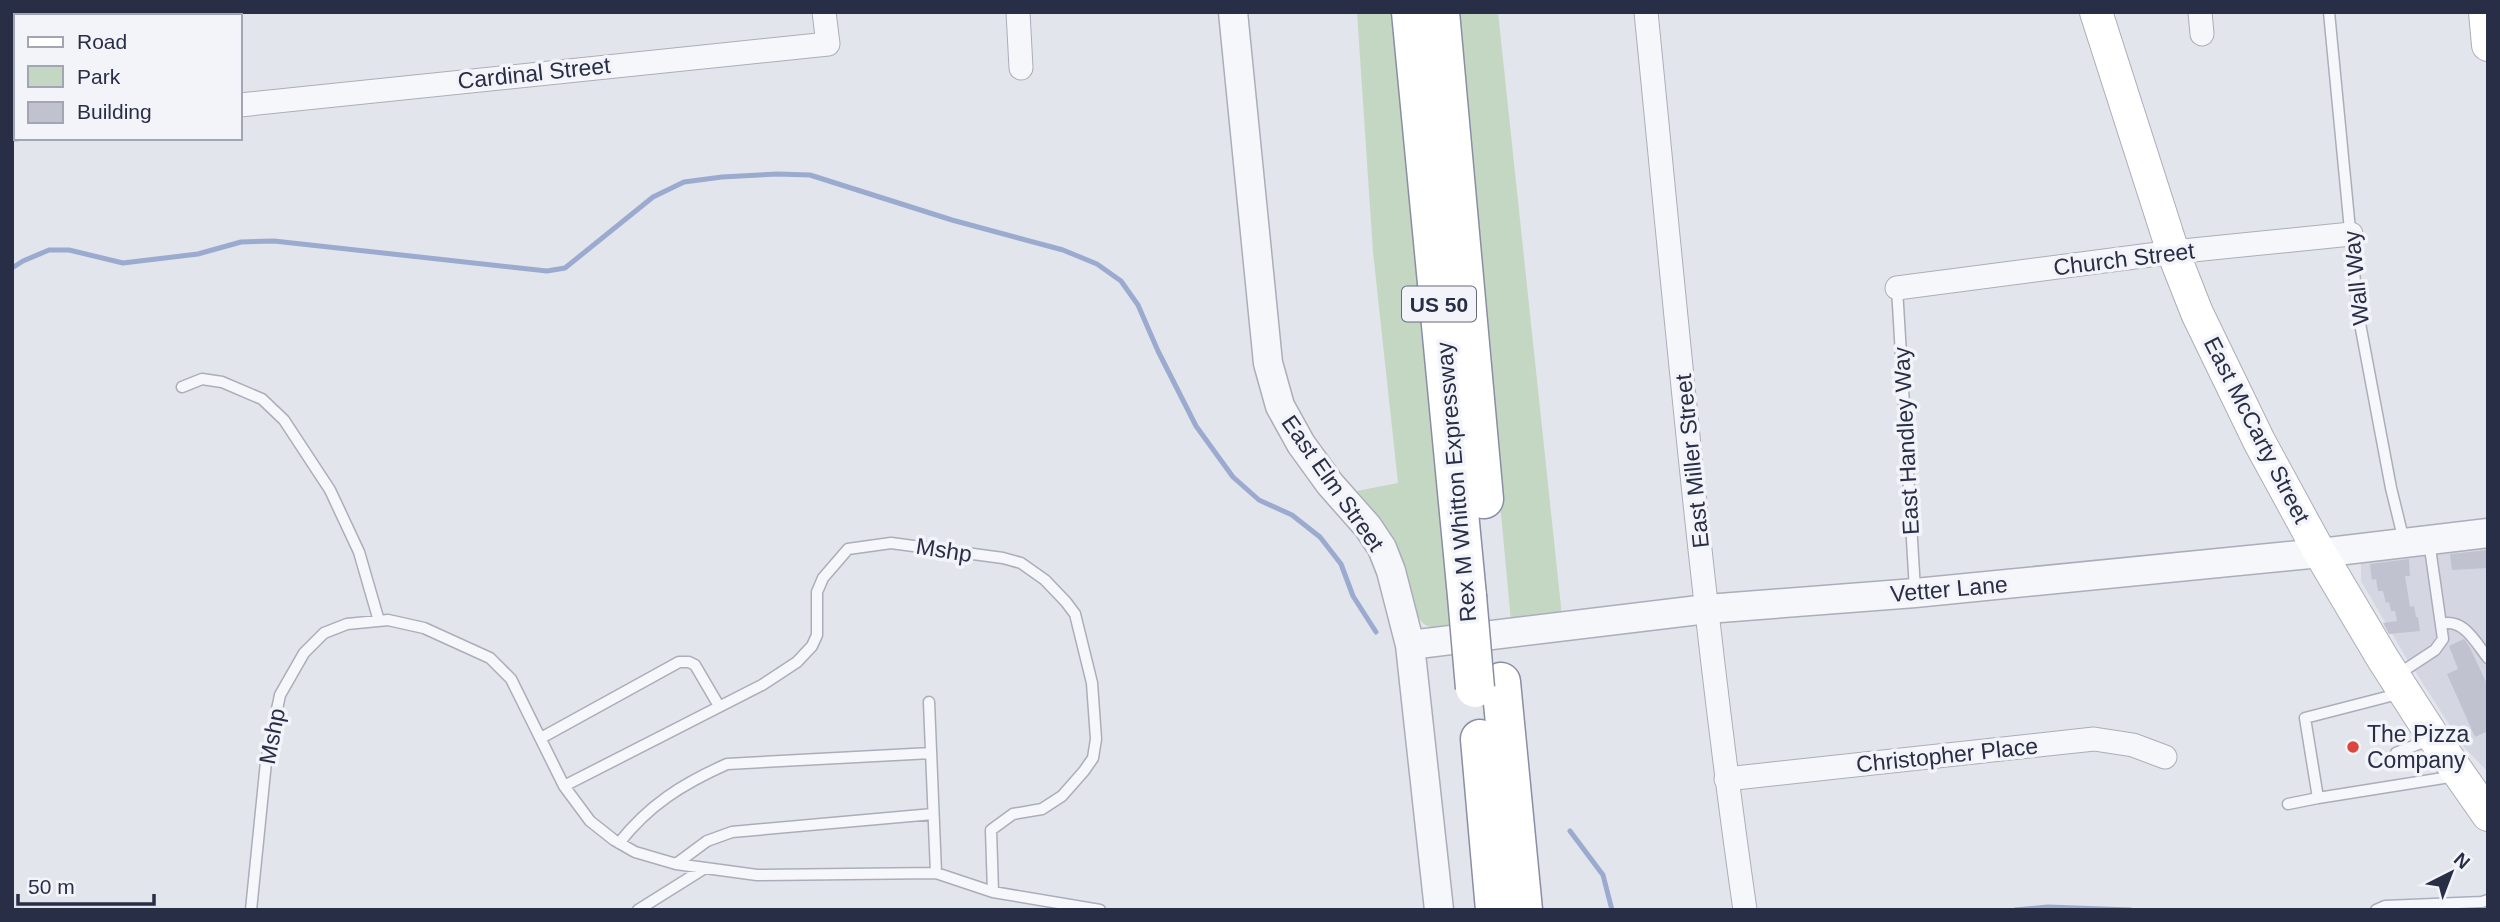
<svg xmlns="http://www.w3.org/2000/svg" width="2500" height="922" viewBox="0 0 2500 922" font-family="Helvetica,sans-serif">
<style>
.built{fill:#d4d7e2}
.green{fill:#c4d7c3}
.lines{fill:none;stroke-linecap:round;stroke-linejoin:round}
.stream{stroke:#9baacf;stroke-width:5}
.building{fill:#c0c2d0}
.service-casing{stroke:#abaeba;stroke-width:13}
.minor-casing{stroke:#abaeba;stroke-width:25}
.tertiary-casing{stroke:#abaeba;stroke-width:31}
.secondary-casing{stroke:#abaeba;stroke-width:34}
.motorway-casing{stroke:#898ea5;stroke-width:41}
.service{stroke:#f6f7fa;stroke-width:10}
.minor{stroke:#f6f7fa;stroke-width:23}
.tertiary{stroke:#f6f7fa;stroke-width:28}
.secondary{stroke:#fff;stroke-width:32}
.motorway{stroke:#fff;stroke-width:38}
.motorway-bridge-casing{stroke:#898ea5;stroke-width:41;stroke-linecap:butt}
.motorway-bridge{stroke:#fff;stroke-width:38}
.poi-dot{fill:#db463e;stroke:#f3f4f9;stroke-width:2.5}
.labels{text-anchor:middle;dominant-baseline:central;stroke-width:7;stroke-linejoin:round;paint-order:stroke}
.shield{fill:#f3f4f9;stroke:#66697c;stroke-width:2}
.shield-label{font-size:21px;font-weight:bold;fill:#292e47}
.street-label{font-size:23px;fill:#292e47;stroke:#f3f4f9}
.poi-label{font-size:23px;fill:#292e47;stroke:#f3f4f9;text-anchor:start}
</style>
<rect width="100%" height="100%" fill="#e3e5ec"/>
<path class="built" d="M2488,544V772L2463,746L2404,654L2361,581V565L2357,562Z"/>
<path class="green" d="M1357,12H1392L1456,627C1446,627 1433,631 1424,624C1411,615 1405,566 1397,548C1388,527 1372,508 1357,491L1398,483L1373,252Z
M1454,12H1498L1562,616L1511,621Z"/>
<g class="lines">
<path class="stream" d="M12,268L23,261L49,250H69L123,263L198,254L241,242L274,241L547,271L565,268L653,197L684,182L722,177L777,174L810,175L952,220L1063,250L1097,264L1121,281L1138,305L1158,351L1196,426L1233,477L1259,500L1292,515L1320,537L1341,564L1353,596L1376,632
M1570,831L1603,875L1612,910
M2015,910L2048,907L2131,910"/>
</g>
<path class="building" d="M2488,550V568L2452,570L2450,554Z
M2409,559L2410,576H2405L2410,607L2414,606L2416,617H2418L2420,631L2389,634L2383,623L2397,621L2395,611H2391L2389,602L2386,603L2383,591H2378L2376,579L2372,580L2370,564Z
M2464,639L2469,646L2488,686V731L2475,737L2447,674L2458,669L2449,646Z"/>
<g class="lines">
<defs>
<path id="service" d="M2329,12L2358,313L2391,488L2404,541
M1897,288L1915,590
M182,387L202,379L222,382L262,399L284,420L330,490L359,552L379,621
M2441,624C2464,618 2475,642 2488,658
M2397,675L2435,650L2443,639L2429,541
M2402,693L2305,718L2318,798L2456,776
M929,702L936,873
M541,738L679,662H689L695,665L719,706
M2396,753L2431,739
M564,786L590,821L614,840L635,852L676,864L757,875L936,873L993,892L1100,910
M2288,804L2318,798
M619,843C649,805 682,784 727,764L931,753
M676,864L707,841L732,832L933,814
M251,910L266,762L280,695L304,653L324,633L347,624L388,620L424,628L490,658L511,679L564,786L762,685L797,662L812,646L817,635V592L823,578L848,549L891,543L1003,558L1021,563L1045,580L1066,602L1075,614L1092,683L1096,739L1093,758L1084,771L1062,796L1042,809L1013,814L991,830L993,892
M638,910L705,868
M2376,910L2385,906L2482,902L2488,900"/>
<path id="minor" d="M1018,12L1021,68
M1646,12C1676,312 1702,612 1745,910
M2200,12L2202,34
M240,105L828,44L824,12
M12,129H16
M1897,288L2173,252L2351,234
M1726,779L2094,739L2133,745L2165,757"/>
<path id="tertiary" d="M1233,12L1268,363L1280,406L1301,444L1330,484L1368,527L1382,548L1391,571L1410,645L1439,910
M1410,645L1707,609L1915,593L2320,553L2488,533"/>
<path id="secondary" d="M2096,12L2173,252L2197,313L2259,441L2320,553L2383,659L2432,735L2488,815
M2485,12L2488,45"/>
<path id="motorway" d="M1411,12L1467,596
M1440,12L1484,499
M1501,682L1523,910
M1480,739L1495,910"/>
</defs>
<use href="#service" class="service-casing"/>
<use href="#minor" class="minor-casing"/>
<use href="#tertiary" class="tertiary-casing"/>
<use href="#secondary" class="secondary-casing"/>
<use href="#motorway" class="motorway-casing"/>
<use href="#service" class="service"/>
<use href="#minor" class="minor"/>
<use href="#tertiary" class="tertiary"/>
<use href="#secondary" class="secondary"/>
<use href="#motorway" class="motorway"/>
<defs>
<path id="motorway-bridge" d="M1467,596L1475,688"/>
</defs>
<use href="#motorway-bridge" class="motorway-bridge-casing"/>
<use href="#motorway-bridge" class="motorway-bridge"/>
</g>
<circle class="poi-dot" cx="2353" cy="747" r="7"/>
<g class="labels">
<rect class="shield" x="1402" y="286.5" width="74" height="35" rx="5"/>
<g class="shield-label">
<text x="1439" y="304">US 50</text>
</g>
<g class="street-label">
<text transform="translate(534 73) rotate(-6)">Cardinal Street</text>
<text transform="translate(2124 259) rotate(-7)">Church Street</text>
<text transform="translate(2356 278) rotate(-96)">Wall Way</text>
<text transform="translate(2257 430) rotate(63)">East McCarty Street</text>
<text transform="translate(1906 441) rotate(-93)">East Handley Way</text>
<text transform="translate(1692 461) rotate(-96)">East Miller Street</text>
<text transform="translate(1456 482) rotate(-95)">Rex M Whitton Expressway</text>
<text transform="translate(1333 483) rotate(55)">East Elm Street</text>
<text transform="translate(944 550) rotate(9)">Mshp</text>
<text transform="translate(1949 589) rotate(-5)">Vetter Lane</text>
<text transform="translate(272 736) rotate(-79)">Mshp</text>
<text transform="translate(1947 755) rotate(-6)">Christopher Place</text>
</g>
<g class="poi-label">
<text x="2367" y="734">The Pizza<tspan x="2367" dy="26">Company</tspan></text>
</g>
</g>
<rect width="2500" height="922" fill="none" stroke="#292e47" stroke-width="28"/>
<rect x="14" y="14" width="228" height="126" fill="#f3f4f9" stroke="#a2a5b2" stroke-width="2"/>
<rect x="28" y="37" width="35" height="10" fill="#ffffff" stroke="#a2a5b2" stroke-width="2"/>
<text x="77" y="49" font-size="21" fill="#292e47">Road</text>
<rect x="28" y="66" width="35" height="21" fill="#c4d7c3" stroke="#a2a5b2" stroke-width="2"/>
<text x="77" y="84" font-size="21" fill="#292e47">Park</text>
<rect x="28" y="102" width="35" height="21" fill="#c0c2d0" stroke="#a2a5b2" stroke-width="2"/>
<text x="77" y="119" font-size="21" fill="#292e47">Building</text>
<g transform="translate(2451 873) rotate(42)" stroke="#f3f4f9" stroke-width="5" paint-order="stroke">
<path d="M0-5L12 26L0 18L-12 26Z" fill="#292e47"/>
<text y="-10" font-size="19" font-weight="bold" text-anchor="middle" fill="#292e47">N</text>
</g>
<path d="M18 894v10h136v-10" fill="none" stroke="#292e47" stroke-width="3.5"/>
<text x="28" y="894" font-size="21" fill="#292e47" stroke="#f3f4f9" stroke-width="5" paint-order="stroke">50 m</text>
</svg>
